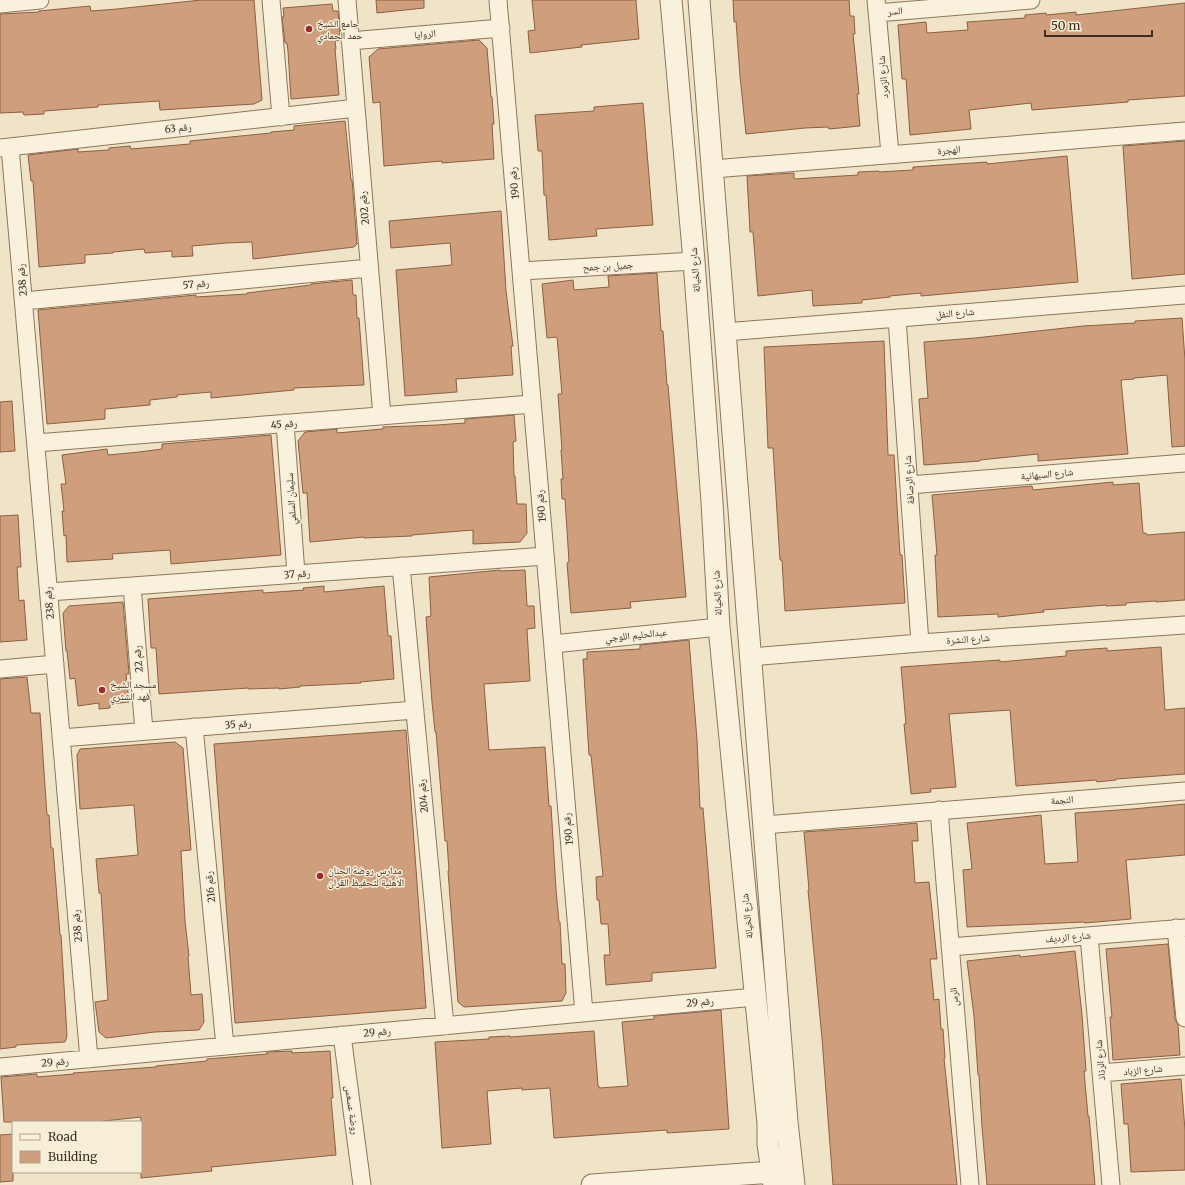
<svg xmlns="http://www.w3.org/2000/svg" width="1185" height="1185" viewBox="0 0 1185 1185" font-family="Merriweather,'Noto Naskh Arabic',serif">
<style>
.building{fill:#cf9f7d;stroke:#8d5f41}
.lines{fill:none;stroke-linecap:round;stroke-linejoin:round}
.minor-casing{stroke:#8d765c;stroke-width:19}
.tertiary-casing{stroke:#8d765c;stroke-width:23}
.minor{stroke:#faf1dc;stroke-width:17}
.tertiary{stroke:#faf1dc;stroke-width:21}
.poi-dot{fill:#9e2a2b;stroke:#f7eed8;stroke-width:1.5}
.labels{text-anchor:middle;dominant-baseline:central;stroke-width:3;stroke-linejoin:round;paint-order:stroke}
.street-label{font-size:10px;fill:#3d2e20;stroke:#f7eed8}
.poi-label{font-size:10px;fill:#3d2e20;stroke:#f7eed8;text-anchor:start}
</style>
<rect width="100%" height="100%" fill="#f0e4c8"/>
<path class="building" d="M201,0H254L262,100L254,104L160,110L159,101L98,105V107L44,111V114L24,115L23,112L0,113V14L39,12V11L90,6L91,11L117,9Z
M376,0H424V8L377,13Z
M532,0H636L639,39L581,45L582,47L530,53L528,31L535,30Z
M733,0H849L850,16H854L855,34H853L859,94H857L860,126L829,129L828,127L805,128L746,134L740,76L736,21L734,22Z
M1185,3V96L1128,100V102L1032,110L1031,103L969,110L971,129L910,135L906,79H902L898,25L926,22L927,33L968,30L967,22L1025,18V15L1046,13V15L1076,12V15Z
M332,4L333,11H338L340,40L335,41L336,49H335L339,95L291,99L288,51L287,43H285L282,17H284L283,8Z
M479,40L487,48L491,97H492L494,124H492L494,159L442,163V161L384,166L380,102L373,103L369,57L378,49Z
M643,103L653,225L596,229L597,236L549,240L546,195H544L542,151H538L535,115L594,111V107Z
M345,121L351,180H352L357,244L354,247L253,259L252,242L227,243L192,246L193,256L172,257V251L145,253L144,249L113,252V253L85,255V263L39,267L33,181H31L28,155L78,149V152L109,150V148L130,146L131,149L190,144V141L271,133V132L294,130V126Z
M1185,141V274L1132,279L1123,146Z
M1067,156L1078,282L921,296V293L890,296V297L862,300V303L813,306L812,290L758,296L753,232H750L747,176L794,173V179L858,175V172L879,171V172L913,170V167L987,162V164Z
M501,211L506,291L513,346H511L513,375L456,379L457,392L405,396L396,270L452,265L450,243L391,248L389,221Z
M657,273L661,331H663L667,385H668L686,597L630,602L631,608L571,613L567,563L569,562L565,499H562L561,479H563L561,450H562L558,394H562L557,337L547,338L542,284L573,280L574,290L609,287L608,276Z
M352,280L353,295H356L357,318H359L364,385L294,388V390L211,398V392L177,395V397L150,400V405L105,409V419L47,424L38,310L196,295V297L247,294V293L311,285V284Z
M1182,318L1185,360V446L1172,447L1167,375L1134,378V379L1121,380L1128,454L1038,461V454L980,460V461L924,465L919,399L928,398L924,342L975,338L1083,326L1135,323V321Z
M884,341L888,455H894L900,555H902L905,603L785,611L782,560H780L773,448H768L764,347Z
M12,401L15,451L0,452V402Z
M514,415L516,441L513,442L514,476H515L517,504H526L527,533L520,542L473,544V530L412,535V536L364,538V537L310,542L307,493H303L298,441L305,432L337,429V433L383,429V427L437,425L465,423V419Z
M271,435L281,555L171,564L170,550L112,554L113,559L67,562L66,535L64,536L62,511H64L61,484H66L62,455L107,449L108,455L139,452L162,449V444Z
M1113,482V485L1139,483L1143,533H1146L1147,535L1185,532V600L1156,602V601L1126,603V605L1106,606V605L1043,610L1044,612L998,617V614L938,617L935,555H937L932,495L1032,486L1033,490Z
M18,515L21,567H17L19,601L24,600L27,640L0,642V516Z
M500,570V571L525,570L527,606H534L535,628L527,629L530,681L484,684L489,750L545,747L549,806H551L556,890L559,922H560L562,964H565L566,993L562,1001L464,1007L458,1002L448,871H449L447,841H445L436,732H435L432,702L426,617L431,616L429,577Z
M324,586V592L384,586L388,636H391L394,679L360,682L361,683L300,686V687L279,689V688L248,689V688L159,694L156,648H151L148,599L263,590V593L304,590L303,588Z
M123,602L129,674H126L129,702L110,704V708L99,709V703L78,706L75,678L70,679L67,651H66L63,613L69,606Z
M689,640L697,740L700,808H703L716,968L652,973V981L606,985L604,955H610L608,924H601L599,900H597L596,877L603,876L591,755H589L583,659H587V652L640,649V645Z
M1161,647L1165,710L1185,708V774L1116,779V780L1097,782L1096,780L1016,786L1010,710L949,714L956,787L930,789L931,792L911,794L904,724H906L901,667L1000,660V662L1066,656V651L1107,648V651Z
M27,677L31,713H40L47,815H49L51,848H53L60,935H61L67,1036L65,1042L16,1045V1047L0,1049V679Z
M406,730L426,1008L235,1023L214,744Z
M175,742L183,748L191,850L181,851L185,921L189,956L188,957L191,995L202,994L204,1022L199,1030L155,1032L106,1038L99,1032L95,1002L108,1000L101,893H99L96,859L138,855L134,805L80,809L77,755L80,749Z
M1185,804V855L1126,860L1131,919L1085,923L1084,922L967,927L963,870L972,869L967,823L1041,815L1045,864L1078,862L1075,813L1133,809Z
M917,823L918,841H912L915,883L929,882L937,959H930L934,1000L939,999L941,1029H943L945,1058H944L957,1185H833L822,1038L808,890H809L804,832L877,827Z
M1168,944L1175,1019L1178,1025L1180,1055L1113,1060L1110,1017H1112L1106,949Z
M1075,951L1082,1015L1086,1071H1084L1088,1116H1089L1095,1185H987L982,1127L979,1075H978L974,1016L967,961L1020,955V957Z
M721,1010L729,1129L667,1133V1130L554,1138L550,1088L522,1090V1088L487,1091L491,1144L442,1148L435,1042L489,1039V1037L510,1036V1037L594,1031L598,1086H599V1088L628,1086L622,1022L654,1019V1016Z
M292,1051V1053L330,1051L333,1098H331L336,1155L211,1167L212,1171L141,1178V1117L95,1122H4L1,1077L37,1074V1077L74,1074L73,1073L156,1067V1066L207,1061V1059L267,1054V1052Z
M1181,1079L1185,1130V1170L1131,1172L1128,1124H1124L1121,1084Z
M13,1134V1181L0,1182V1135Z"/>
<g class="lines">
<defs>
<path id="minor" d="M271,0L281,117
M347,0L382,416
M498,0L584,1013
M876,0L890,154
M0,4L40,0
M877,13L1031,0
M350,41L501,28
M10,147L89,1059
M0,148L356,108
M713,169L1185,131
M521,271L694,261
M24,301L369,268
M897,318L920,643
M725,332L1185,295
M285,423L296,574
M36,443L532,404
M909,485L1185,463
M401,566L445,1026
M132,586L144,731
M49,592L545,556
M553,644L719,627
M751,657L920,643L1185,625
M0,669L55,664
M194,727L225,1046
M61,738L415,710
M939,810L970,1185
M764,825L1185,791
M1176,928L1185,1018
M1089,936L1111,1185
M950,947L1185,928
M342,1035L362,1185
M0,1067L755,997
M1101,1073L1185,1066"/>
<path id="tertiary" d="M671,0L694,261L712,502L719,627L768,1123V1144L774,1185
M699,0L787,1122L794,1185
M592,1185L787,1171"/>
</defs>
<use href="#minor" class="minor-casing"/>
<use href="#tertiary" class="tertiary-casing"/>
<use href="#minor" class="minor"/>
<use href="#tertiary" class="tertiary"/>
</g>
<g class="poi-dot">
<circle cx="309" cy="29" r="4"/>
<circle cx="102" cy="690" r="4"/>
<circle cx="320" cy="876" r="4"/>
</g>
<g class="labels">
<g class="street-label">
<text transform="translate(895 11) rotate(-5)">السر</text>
<text transform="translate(425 34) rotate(-5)">الروايا</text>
<text transform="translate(883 77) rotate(-95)">شارع الزمرد</text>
<text transform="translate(178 128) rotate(-6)">رقم 63</text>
<text transform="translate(949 150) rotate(-5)">الهجرة</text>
<text transform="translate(514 183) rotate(-95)">رقم 190</text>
<text transform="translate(364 208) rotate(-95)">رقم 202</text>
<text transform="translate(608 266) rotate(-3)">جميل بن جمح</text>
<text transform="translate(695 270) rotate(-94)">شارع الخيالة</text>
<text transform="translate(22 280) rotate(-95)">رقم 238</text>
<text transform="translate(196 284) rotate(-5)">رقم 57</text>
<text transform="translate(955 313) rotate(-5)">شارع النفل</text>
<text transform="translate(284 424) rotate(-5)">رقم 45</text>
<text transform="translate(1047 474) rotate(-5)">شارع السبهانية</text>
<text transform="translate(909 480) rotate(-94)">شارع الرصافة</text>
<text transform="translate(291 499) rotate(-94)">سليمان السلمي</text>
<text transform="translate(541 506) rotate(-95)">رقم 190</text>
<text transform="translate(297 574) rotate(-4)">رقم 37</text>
<text transform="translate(717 593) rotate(-93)">شارع الخيالة</text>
<text transform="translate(49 603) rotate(-95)">رقم 238</text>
<text transform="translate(636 635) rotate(-6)">عبدالحليم اللوجي</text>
<text transform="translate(968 639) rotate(-4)">شارع النشرة</text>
<text transform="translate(138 659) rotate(-95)">رقم 22</text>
<text transform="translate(238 724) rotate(-5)">رقم 35</text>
<text transform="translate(423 796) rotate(-95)">رقم 204</text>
<text transform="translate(1062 800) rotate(-4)">النجمة</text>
<text transform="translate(568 829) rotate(-95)">رقم 190</text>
<text transform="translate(210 887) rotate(-96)">رقم 216</text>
<text transform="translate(747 916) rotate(-96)">شارع الخيالة</text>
<text transform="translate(77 926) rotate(-95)">رقم 238</text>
<text transform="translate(1068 937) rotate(-5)">شارع الرديف</text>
<text transform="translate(954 997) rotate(-95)">الرس</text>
<text transform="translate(700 1002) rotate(-5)">رقم 29</text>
<text transform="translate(377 1032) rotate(-5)">رقم 29</text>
<text transform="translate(1100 1060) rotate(-95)">شارع الرذاذ</text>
<text transform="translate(55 1062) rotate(-5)">رقم 29</text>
<text transform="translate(1143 1070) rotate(-5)">شارع الزباد</text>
<text transform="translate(352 1110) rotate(82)">روضة عسعس</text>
</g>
<g class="poi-label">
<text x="317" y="23">جامع الشيخ<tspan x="317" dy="12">حمد الحمادي</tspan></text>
<text x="110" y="684">مسجد الشيخ<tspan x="110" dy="12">فهد الشثري</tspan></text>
<text x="328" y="870">مدارس روضة الجنان<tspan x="328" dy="12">الأهلية لتحفيظ القران</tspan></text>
</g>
</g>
<rect x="12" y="1121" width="130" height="52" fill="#f7eed8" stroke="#ada18e"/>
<rect x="20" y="1134" width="20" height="6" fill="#faf1dc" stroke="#ada18e"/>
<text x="48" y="1141" font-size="12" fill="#3d2e20">Road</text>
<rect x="20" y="1151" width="20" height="12" fill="#cf9f7d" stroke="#ada18e"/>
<text x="48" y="1161" font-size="12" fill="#3d2e20">Building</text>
<path d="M1045 30v6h107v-6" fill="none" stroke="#3d2e20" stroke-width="2"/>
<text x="1051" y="30" font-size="12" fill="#3d2e20" stroke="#f7eed8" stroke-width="3" paint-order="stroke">50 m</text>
</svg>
